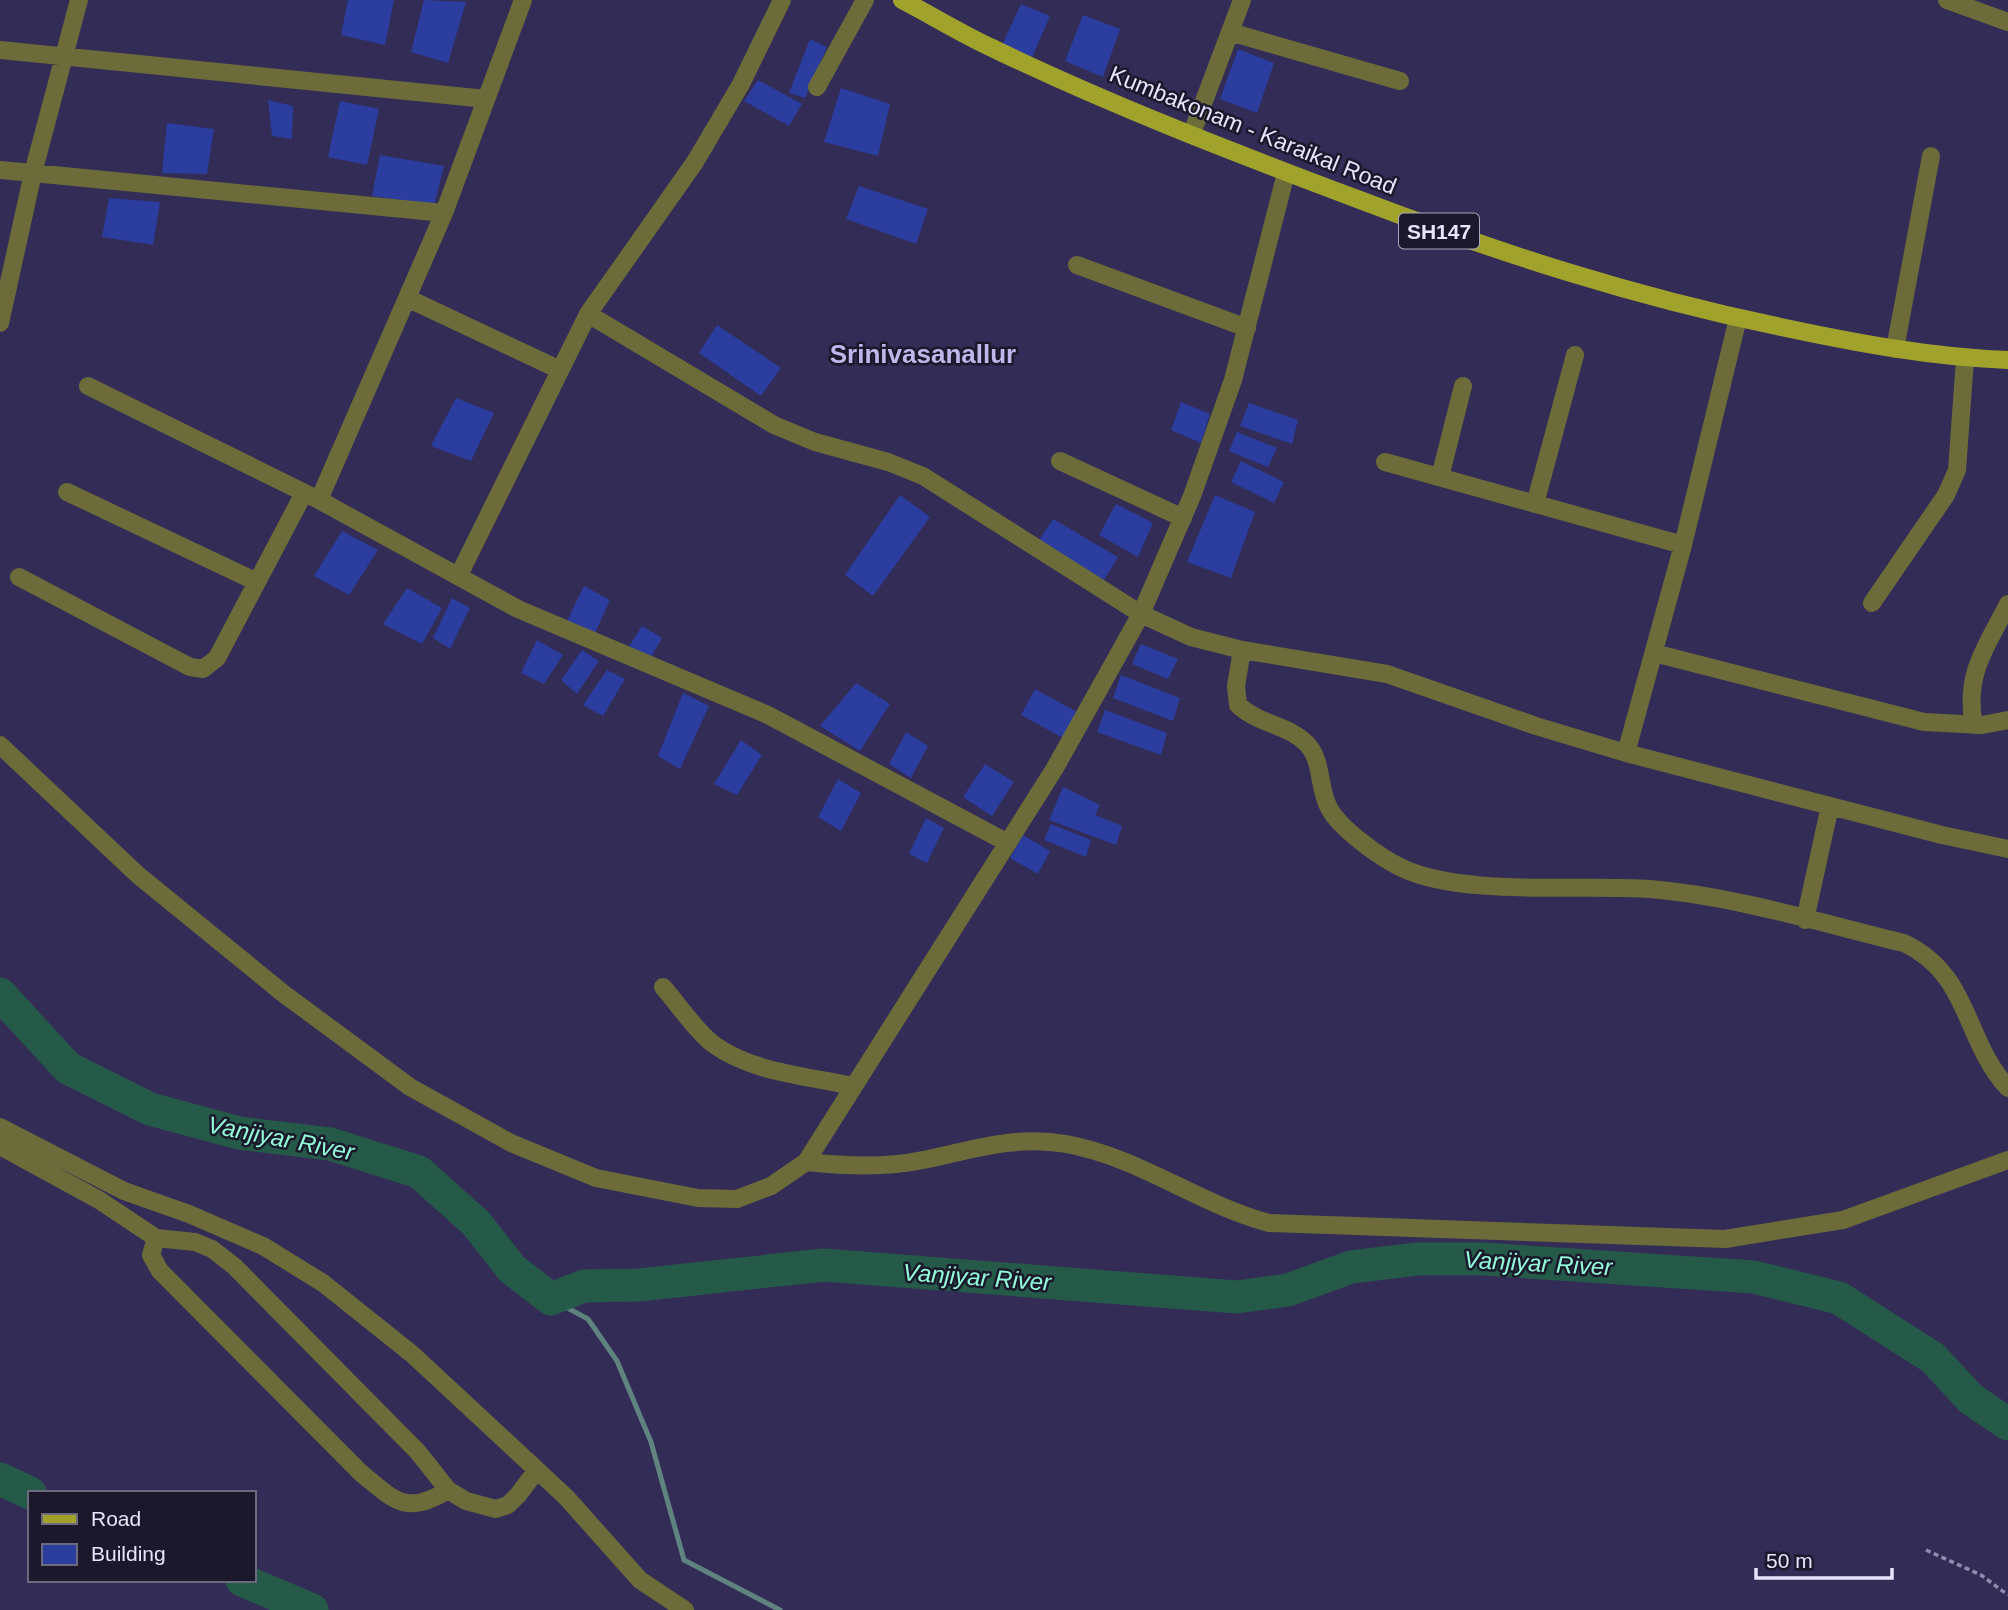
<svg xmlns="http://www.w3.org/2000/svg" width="2008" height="1610" viewBox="0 0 2008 1610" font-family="Helvetica,sans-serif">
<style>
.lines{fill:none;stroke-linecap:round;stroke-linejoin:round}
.stream{stroke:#5f837f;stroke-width:5}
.river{stroke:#255a49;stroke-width:33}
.building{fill:#2b3d9e}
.path{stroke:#918cae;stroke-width:3.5;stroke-dasharray:5 3.5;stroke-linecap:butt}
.minor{stroke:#6b6c39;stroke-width:18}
.major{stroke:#a1a22c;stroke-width:18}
.labels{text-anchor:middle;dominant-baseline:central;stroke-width:5;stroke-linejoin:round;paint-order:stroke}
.shield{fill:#1b182b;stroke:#a9a7bf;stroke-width:2}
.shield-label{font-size:21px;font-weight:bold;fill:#e6e4fe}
.street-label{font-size:23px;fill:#e6e4fe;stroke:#1b182b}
.water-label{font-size:24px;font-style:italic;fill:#91fcd8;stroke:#1b182b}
.quarter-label{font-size:26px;font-weight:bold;fill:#bdb7eb;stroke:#1b182b}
</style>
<rect width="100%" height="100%" fill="#332c56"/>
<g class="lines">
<path class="stream" d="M551,1299L588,1319L617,1361L651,1442L684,1560L780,1610"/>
<path class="river" d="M0,994L68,1068L150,1109L239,1133L330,1144L419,1172L476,1223L512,1269L551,1299L584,1286L639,1285L824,1265L1237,1297L1288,1290L1351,1267L1417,1259H1484L1754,1277L1839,1298L1933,1358L1971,1399L2008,1424
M0,1479L30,1493
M242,1580L312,1610"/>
</g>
<path class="building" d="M348,0H394L385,45L341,35Z
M424,0L466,2L448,63L411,52Z
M1021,4L1050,16L1031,60L1001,47Z
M1083,15L1120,29L1103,77L1065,61Z
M810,39L827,47L805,98L789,93Z
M1238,49L1274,63L1257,113L1220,99Z
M758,80L802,104L789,126L744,101Z
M841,88L890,104L878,156L824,142Z
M268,100L293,106L292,139L272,136Z
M340,101L379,109L367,165L328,157Z
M167,123L214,129L207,174L162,173Z
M380,155L444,166L434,205L372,196Z
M859,186L928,209L916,244L846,219Z
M109,198L160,202L153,245L102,237Z
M717,325L781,368L761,396L699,353Z
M456,398L494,413L471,461L431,446Z
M1181,402L1210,414L1201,443L1171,430Z
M1249,403L1298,420L1292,444L1240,426Z
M1237,432L1277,448L1268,467L1229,451Z
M1241,461L1284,482L1274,503L1231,482Z
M900,495L930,517L873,596L845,575Z
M1215,495L1255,512L1231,578L1187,562Z
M1116,504L1153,523L1138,557L1099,535Z
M1053,519L1118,557L1101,585L1036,545Z
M342,531L378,550L349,595L314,576Z
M584,586L610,600L593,637L566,623Z
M407,588L442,608L422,644L383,624Z
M452,598L470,608L450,649L433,638Z
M642,626L662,638L648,662L626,651Z
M537,640L563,655L544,684L521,673Z
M1141,644L1178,659L1168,679L1132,664Z
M582,650L599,661L577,694L561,680Z
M607,670L625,679L603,716L583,705Z
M1121,675L1180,698L1173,721L1113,698Z
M856,683L890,704L860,751L820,726Z
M1035,689L1079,713L1065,739L1021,715Z
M683,693L709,706L680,769L658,756Z
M1105,710L1167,733L1161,755L1097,732Z
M906,732L928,746L911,778L889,764Z
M741,740L762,755L737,795L714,784Z
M985,764L1014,782L992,816L963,797Z
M838,779L861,793L841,831L818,817Z
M1063,787L1100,805L1095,815L1122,826L1116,845L1049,820Z
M926,818L944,828L927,863L909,854Z
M1051,824L1091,840L1086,857L1044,840Z
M1023,835L1050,851L1038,874L1010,858Z"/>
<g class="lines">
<path class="path" d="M1926,1550L1981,1575L2008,1595"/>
<path class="minor" d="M79,0L33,173L444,213
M1947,0L2008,22
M1230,32L1400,81
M0,50L486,99
M817,87L865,0
M1192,133L1242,0
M0,170L33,173L0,323
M1077,265L1247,328
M407,298L560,370
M588,314L774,425L815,442L888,462L923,476L1141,614L1191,637L1242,650L1387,674L1536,726L1626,753L1942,835L2008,849
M1895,349L1931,156
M88,386L319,500L518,609L768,715L1008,843
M1060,461L1183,518
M1385,462L1683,545
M1440,477L1463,386
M67,492L257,582
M319,500L444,213L523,0
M1535,504L1575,355
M459,575L588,314L695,162L741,84L782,0
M19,577L190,667L203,669L217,658L304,493
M1872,603L1946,495L1957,470L1965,359
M1242,650L1236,686L1238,705C1260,725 1289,725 1307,744C1323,761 1318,788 1329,808C1340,829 1381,858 1402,868C1463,897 1580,884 1650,889C1735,896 1820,923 1904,943C1971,975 1963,1039 2008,1088
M1654,653L1924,722L1982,725L2008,720
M1974,725C1964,674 1986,648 2008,604
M0,745L138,875L284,994L410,1087L511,1143L596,1178L698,1198L737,1199L771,1186L806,1162L1055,768L1141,614L1192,496L1233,380L1286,173
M1626,753L1683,545L1738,318
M1805,920L1830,806
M663,987C679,1005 694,1029 713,1044C753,1073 807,1076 853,1086
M0,1127L124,1191L189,1214L263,1246L323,1283L412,1354L566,1497L640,1580L685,1610
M0,1146L99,1200L156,1238L195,1242L212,1249L234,1266L418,1452L448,1490L466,1501L496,1509L508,1505L518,1495L537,1470
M806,1162C845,1166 885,1168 923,1160C972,1150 1015,1135 1066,1144C1139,1157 1198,1204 1269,1223L1725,1239L1843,1220L2008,1160
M156,1238L151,1255L160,1271L361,1473C395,1501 407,1516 448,1490"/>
<path class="major" d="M902,0C931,15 960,33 990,47C1110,105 1235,153 1360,200C1499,253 1635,297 1781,327C1856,343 1931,357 2008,360"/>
</g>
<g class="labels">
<rect class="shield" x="1399" y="213.5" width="80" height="35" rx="5"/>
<g class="shield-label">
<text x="1439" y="231">SH147</text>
</g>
<g class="street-label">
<text transform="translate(1253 130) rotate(22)">Kumbakonam - Karaikal Road</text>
</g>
<g class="water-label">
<text transform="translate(281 1138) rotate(11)">Vanjiyar River</text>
<text transform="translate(1538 1263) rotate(3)">Vanjiyar River</text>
<text transform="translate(977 1277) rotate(4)">Vanjiyar River</text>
</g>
<g class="quarter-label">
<text x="923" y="354">Srinivasanallur</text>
</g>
</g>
<rect x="28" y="1491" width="228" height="91" fill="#1b182b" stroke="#6c6a7f" stroke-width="2"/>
<rect x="42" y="1514" width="35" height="10" fill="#a1a22c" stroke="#6c6a7f" stroke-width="2"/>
<text x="91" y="1526" font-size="21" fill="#e6e4fe">Road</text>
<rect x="42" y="1544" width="35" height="21" fill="#2b3d9e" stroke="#6c6a7f" stroke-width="2"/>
<text x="91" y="1561" font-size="21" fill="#e6e4fe">Building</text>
<path d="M1756 1568v10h136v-10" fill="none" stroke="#e6e4fe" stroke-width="3.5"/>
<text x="1766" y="1568" font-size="21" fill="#e6e4fe" stroke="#1b182b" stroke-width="5" paint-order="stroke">50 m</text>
</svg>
